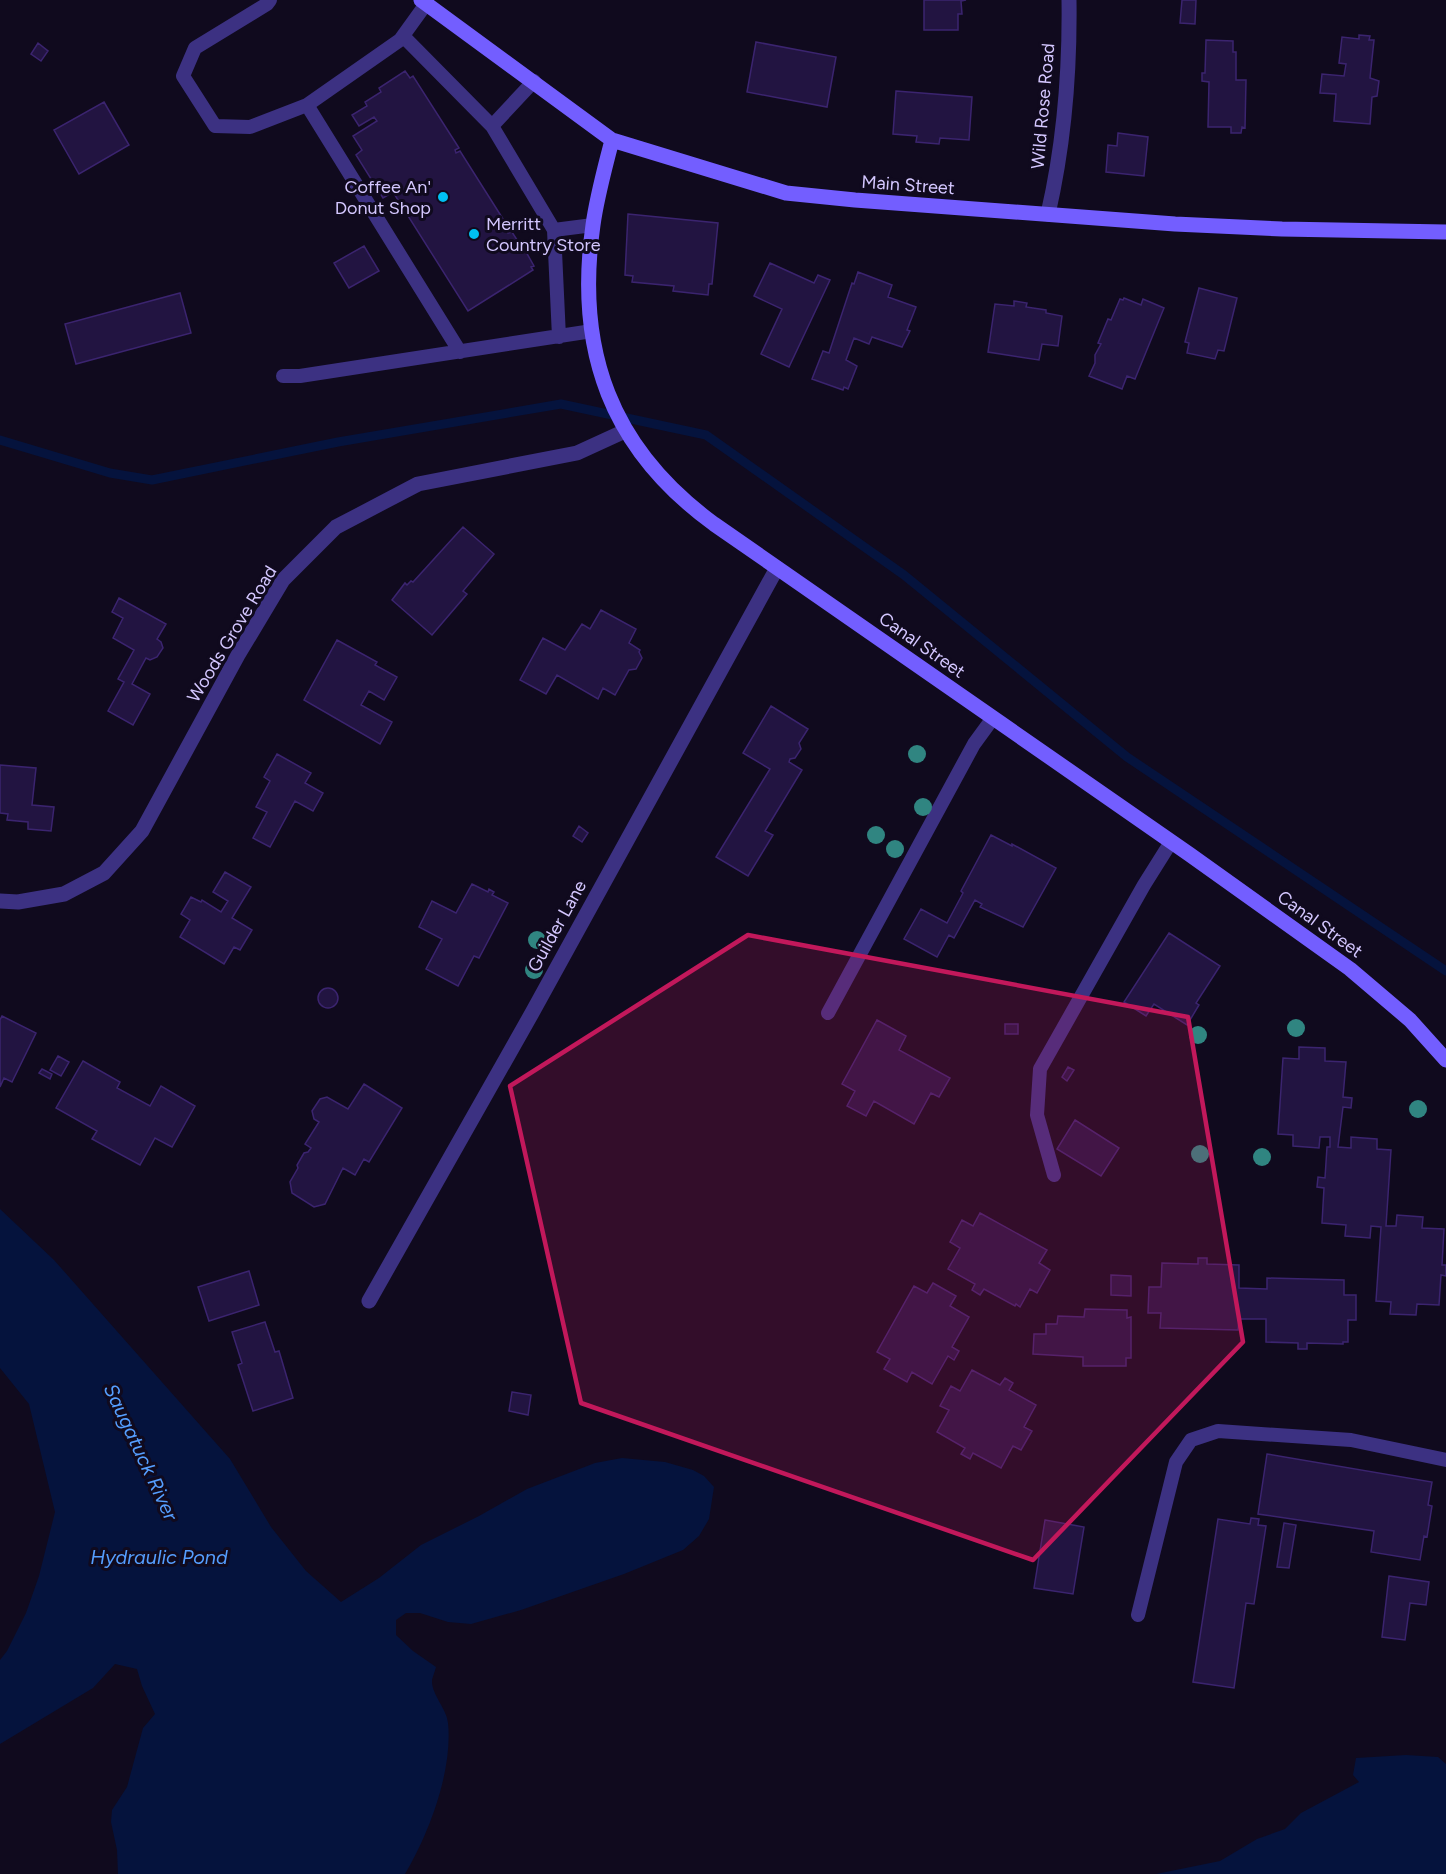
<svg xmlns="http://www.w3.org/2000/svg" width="1446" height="1874" viewBox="0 0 1446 1874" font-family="Figtree,sans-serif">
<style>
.water{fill:#05133d}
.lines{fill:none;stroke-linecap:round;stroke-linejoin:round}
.stream{stroke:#05133d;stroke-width:9}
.building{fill:#221441;stroke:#3b246f;stroke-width:1.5}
.lane{stroke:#3c3182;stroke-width:14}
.street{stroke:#3c3182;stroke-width:15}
.secondary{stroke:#735eff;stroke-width:15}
.tree{fill:#308581}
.marked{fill:#c2185b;fill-opacity:0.2;stroke:#c2185b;stroke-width:4.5;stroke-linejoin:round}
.poi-dot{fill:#00c0f2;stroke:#100a1e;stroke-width:2}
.labels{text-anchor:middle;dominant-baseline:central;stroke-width:6;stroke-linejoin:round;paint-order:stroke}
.street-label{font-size:18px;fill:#d4c7ff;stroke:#100a1e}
.poi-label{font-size:18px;fill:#d4c7ff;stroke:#100a1e;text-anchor:end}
.water-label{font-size:20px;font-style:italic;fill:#559eff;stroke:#100a1e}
</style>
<rect width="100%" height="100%" fill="#100a1e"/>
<path class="water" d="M0,1209L54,1260L230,1459L271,1527L306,1571L341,1602L379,1578L421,1545L479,1516L527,1489L595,1463L622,1458L665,1462L693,1470L704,1476L714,1487L709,1519L699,1536L683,1550L624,1574L521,1610L471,1624L448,1622L420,1613H406L396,1620V1635L413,1651L436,1667C435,1671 433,1676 432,1680C431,1694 447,1709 448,1723C453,1770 429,1834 405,1874H118L117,1850L111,1822L112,1810L127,1787L143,1728L155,1714L142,1686L137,1669L115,1664L93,1688L0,1744V1660L7,1651L26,1613L39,1576L55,1512L29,1404L0,1368Z
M1406,1755L1438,1757L1446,1764V1874H1156L1220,1861L1257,1839L1285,1829L1301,1813L1359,1782L1353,1775L1356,1758Z"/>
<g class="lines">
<path class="stream" d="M0,440L110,473L152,480L338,442L561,404L706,435L904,575L1127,757L1446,971"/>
</g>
<path class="building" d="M924,0H966L961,1L962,14H958V30H924Z
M1182,0H1196L1195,24L1180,23Z
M1359,35L1370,36L1369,40H1374L1370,78L1379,81L1377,96L1372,97L1370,124L1334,121L1336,94L1320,93L1322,74L1344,76L1346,64L1339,63L1342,37L1359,39Z
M1206,40L1233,41V52H1236V80H1246L1245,128L1242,127L1241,133H1231V127H1208L1209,82L1202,81V73H1205Z
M756,42L836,57L827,107L747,92Z
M38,43L48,51L41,61L31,54Z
M405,71L410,78L413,76L459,148L455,150L456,153L460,151L510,230L507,232L508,233L512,232L519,243H521L534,266L531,267L533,270L468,311L393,192L383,198L356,155L362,150L353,136L377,121L374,117L359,126L352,115L367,106L365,102L381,92L379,88Z
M896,91L972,97L969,140L940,138L939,144L916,142L917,136L893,134Z
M104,102L129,145L79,174L54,130Z
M1118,133L1148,137L1144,176L1106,172L1108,145L1117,146Z
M628,214L718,223L712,284H709L708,295L673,291L674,286L632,282L633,276L625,275Z
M364,246L379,271L349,288L334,263Z
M770,263L814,283L818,275L830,280L789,367L761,354L782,309L754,296Z
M858,272L892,285L888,297L916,307L907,330L910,331L902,347L872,337L869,344L854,338L846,360L857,366L848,389L844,387L843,390L812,379L823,351L829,353L852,283L854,284Z
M1199,288L1237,298L1224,351L1218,350L1215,359L1187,353L1189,343L1185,342Z
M180,293L191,333L76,364L65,324Z
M1124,298L1141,305L1143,299L1164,308L1135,379L1127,376L1122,389L1089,376L1095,363V355L1101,344L1098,343L1108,319L1111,320L1120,299L1123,300Z
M1014,301L1027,303L1026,307L1046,310V313L1062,316L1058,346L1042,344L1039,360L988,352L995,304L1014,306Z
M463,527L494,554L463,591L467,594L432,635L392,600L405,583L407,585L411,581L413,582Z
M119,598L166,624L157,639L161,642L163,648L157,657L150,660L146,658L132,684L150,694L133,725L108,711L124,682L118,679L134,650L113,638L123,618L112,612Z
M601,610L636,629L629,643L640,650L639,652L642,658L636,669L629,670L615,695L603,688L598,699L557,675L546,694L520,680L543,638L565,650L582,624L590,629Z
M337,640L377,662L375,665L397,677L384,700L369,691L361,705L392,722L380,744L304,700Z
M771,706L808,729L799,743L801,749L795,758L790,759L789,762L802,770L765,831L773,835L748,876L716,857L770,769L743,753Z
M277,754L311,773L305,783L323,793L313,811L295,801L270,847L253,838L267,812L256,807L270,781L264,777Z
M0,765L36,768L32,805L54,807L51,831L28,829V822L7,820L8,814L0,813Z
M579,826L588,833L582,842L573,836Z
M991,835L1012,846V844L1056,868L1023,927L980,907L982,904L975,900L954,938L949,935L937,957L904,939L921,909L947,923L963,893L961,891Z
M225,872L251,887L232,918L252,930L240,950L234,947L224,964L180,937L190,920L181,914L191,897L201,902L202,900L221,912L228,901L213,892Z
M472,884L488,892L489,889L494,892L492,895L508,903L479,958L474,956L458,986L426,969L442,939L419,927L432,901L456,913Z
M1169,933L1220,966L1196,1003L1199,1005L1187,1025L1154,1004L1146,1016L1124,1002Z
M318 998a10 10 0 1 1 20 0a10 10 0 1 1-20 0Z
M2,1016L36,1033L12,1082L4,1078L0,1087V1020Z
M877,1020L906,1036L899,1050L950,1078L939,1097L931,1093L914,1124L874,1101L866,1116L847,1106L855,1091L842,1084Z
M1005,1024H1018V1034H1005Z
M1299,1047L1325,1048V1061L1346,1062L1343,1097L1352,1098L1351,1108L1343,1107L1338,1147L1351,1148V1137L1377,1139V1149L1391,1150L1386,1226H1396L1397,1215L1423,1217L1422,1228L1444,1229L1442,1265H1446V1276L1441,1275L1439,1305L1417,1304L1416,1315L1390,1314L1391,1302L1376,1301L1381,1227L1371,1226L1370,1238L1345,1236L1346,1225L1322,1223L1324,1188L1317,1187L1318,1177L1325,1178L1327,1147H1330V1137H1320L1319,1148L1293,1146V1135L1278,1134L1283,1058L1299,1059Z
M58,1056L69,1062L61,1076L50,1070Z
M83,1061L120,1082L117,1088L150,1106L161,1086L195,1106L172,1147L155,1138L140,1165L92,1139L97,1131L56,1108Z
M1068,1067L1074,1070L1067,1081L1062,1077Z
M42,1069L52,1074L50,1079L39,1073Z
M364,1084L402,1108L369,1162L364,1159L355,1175L343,1168L325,1204L314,1207L292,1193L290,1182L298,1168L297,1165L304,1153L308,1152L311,1148L305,1144L319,1122L314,1119L312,1111L320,1099L327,1097L348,1109Z
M1075,1120L1119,1148L1101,1176L1057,1149Z
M980,1213L1047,1250L1039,1263L1050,1270L1037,1293L1030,1289L1020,1307L1016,1304L1015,1306L984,1289L980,1295L972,1290L975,1284L948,1269L960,1248L950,1242L962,1220L973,1226Z
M1198,1258H1207V1264L1239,1265V1288L1267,1289V1278L1344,1280V1295H1356V1320H1348V1342H1343V1344L1307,1343V1349H1298V1343L1266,1342V1319H1239L1238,1330L1160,1328L1161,1313H1148L1149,1287H1161L1162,1263L1198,1264Z
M249,1271L259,1305L209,1321L198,1287Z
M1111,1275L1131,1276V1296L1111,1295Z
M933,1283L956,1296L950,1306L969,1317L952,1347L959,1351L954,1360L948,1356L932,1384L912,1372L907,1382L884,1369L890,1359L877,1352L914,1286L927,1293Z
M1085,1309L1127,1310V1318L1131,1317V1358H1126V1366H1083V1357L1033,1354L1034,1334H1046V1324H1057L1058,1316L1084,1317Z
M265,1322L275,1352L279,1351L293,1398L253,1411L238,1365L242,1363L232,1332Z
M972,1370L1000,1385L1005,1378L1013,1383L1009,1390L1036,1405L1024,1427L1032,1431L1021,1450L1013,1446L1001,1468L973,1453L970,1459L961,1454L965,1448L937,1432L949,1410L940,1406L951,1386L960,1391Z
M512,1392L531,1395L528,1415L509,1411Z
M1267,1454L1432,1482L1428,1505L1432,1506L1427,1537L1424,1536L1420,1560L1371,1552L1374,1531L1258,1514Z
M1251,1518L1259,1519L1258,1525L1266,1526L1254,1604L1246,1603L1234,1688L1193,1682L1218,1519L1250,1524Z
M1045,1520L1084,1527L1073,1594L1034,1588Z
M1284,1523L1296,1525L1289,1568L1277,1567Z
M1389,1576L1429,1582L1426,1605L1410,1603L1405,1640L1382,1637Z"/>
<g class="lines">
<path class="lane" d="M270,0L267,4L195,48L183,76L215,126L250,127L307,105L400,40L426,4
M403,36L492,126
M534,81L492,126L554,230L593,225
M307,105L460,352
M554,230L559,337
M283,376H300L592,331
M828,1013L974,744L993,718
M1054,1175L1037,1115L1040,1069L1144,885L1171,842
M1138,1615L1176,1462L1191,1440L1218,1431L1351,1440L1446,1460"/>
<path class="street" d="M1048,214C1064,144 1070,72 1069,0
M0,901L18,902L64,894L104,873L142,831L238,655L283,580L336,527L418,484L577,453L625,431
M369,1301L532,1013L777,568"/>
<path class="secondary" d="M421,0L612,140L786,193L855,200L1175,224L1282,229L1446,232
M612,140C605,168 597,196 593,225C575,351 611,449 714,524L1189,854L1350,969L1410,1020L1446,1060"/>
</g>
<g class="tree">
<circle cx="917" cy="754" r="9"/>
<circle cx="923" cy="807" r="9"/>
<circle cx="876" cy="835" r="9"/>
<circle cx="895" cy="849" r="9"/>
<circle cx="537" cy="940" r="9"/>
<circle cx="534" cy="970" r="9"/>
<circle cx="1296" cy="1028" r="9"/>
<circle cx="1198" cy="1035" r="9"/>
<circle cx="1418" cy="1109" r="9"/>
<circle cx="1200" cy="1154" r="9"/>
<circle cx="1262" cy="1157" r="9"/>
</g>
<path class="marked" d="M748,935L1188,1017L1243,1342L1033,1560L581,1403L510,1086Z"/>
<g class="poi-dot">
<circle cx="443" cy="197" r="6"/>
<circle cx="474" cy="234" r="6"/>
</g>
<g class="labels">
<g class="street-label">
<text transform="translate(1043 106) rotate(-85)">Wild Rose Road</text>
<text transform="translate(908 185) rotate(4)">Main Street</text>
<text transform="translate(232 634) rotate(-59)">Woods Grove Road</text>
<text transform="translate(922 645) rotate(35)">Canal Street</text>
<text transform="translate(1320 924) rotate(36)">Canal Street</text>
<text transform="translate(557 926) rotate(-61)">Guilder Lane</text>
</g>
<g class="poi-label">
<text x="431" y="187">Coffee An'<tspan x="431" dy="21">Donut Shop</tspan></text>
<text x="486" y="224" text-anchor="start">Merritt<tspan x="486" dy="21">Country Store</tspan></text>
</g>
<g class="water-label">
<text transform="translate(141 1452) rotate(65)">Saugatuck River</text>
<text x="159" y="1557">Hydraulic Pond</text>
</g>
</g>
</svg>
